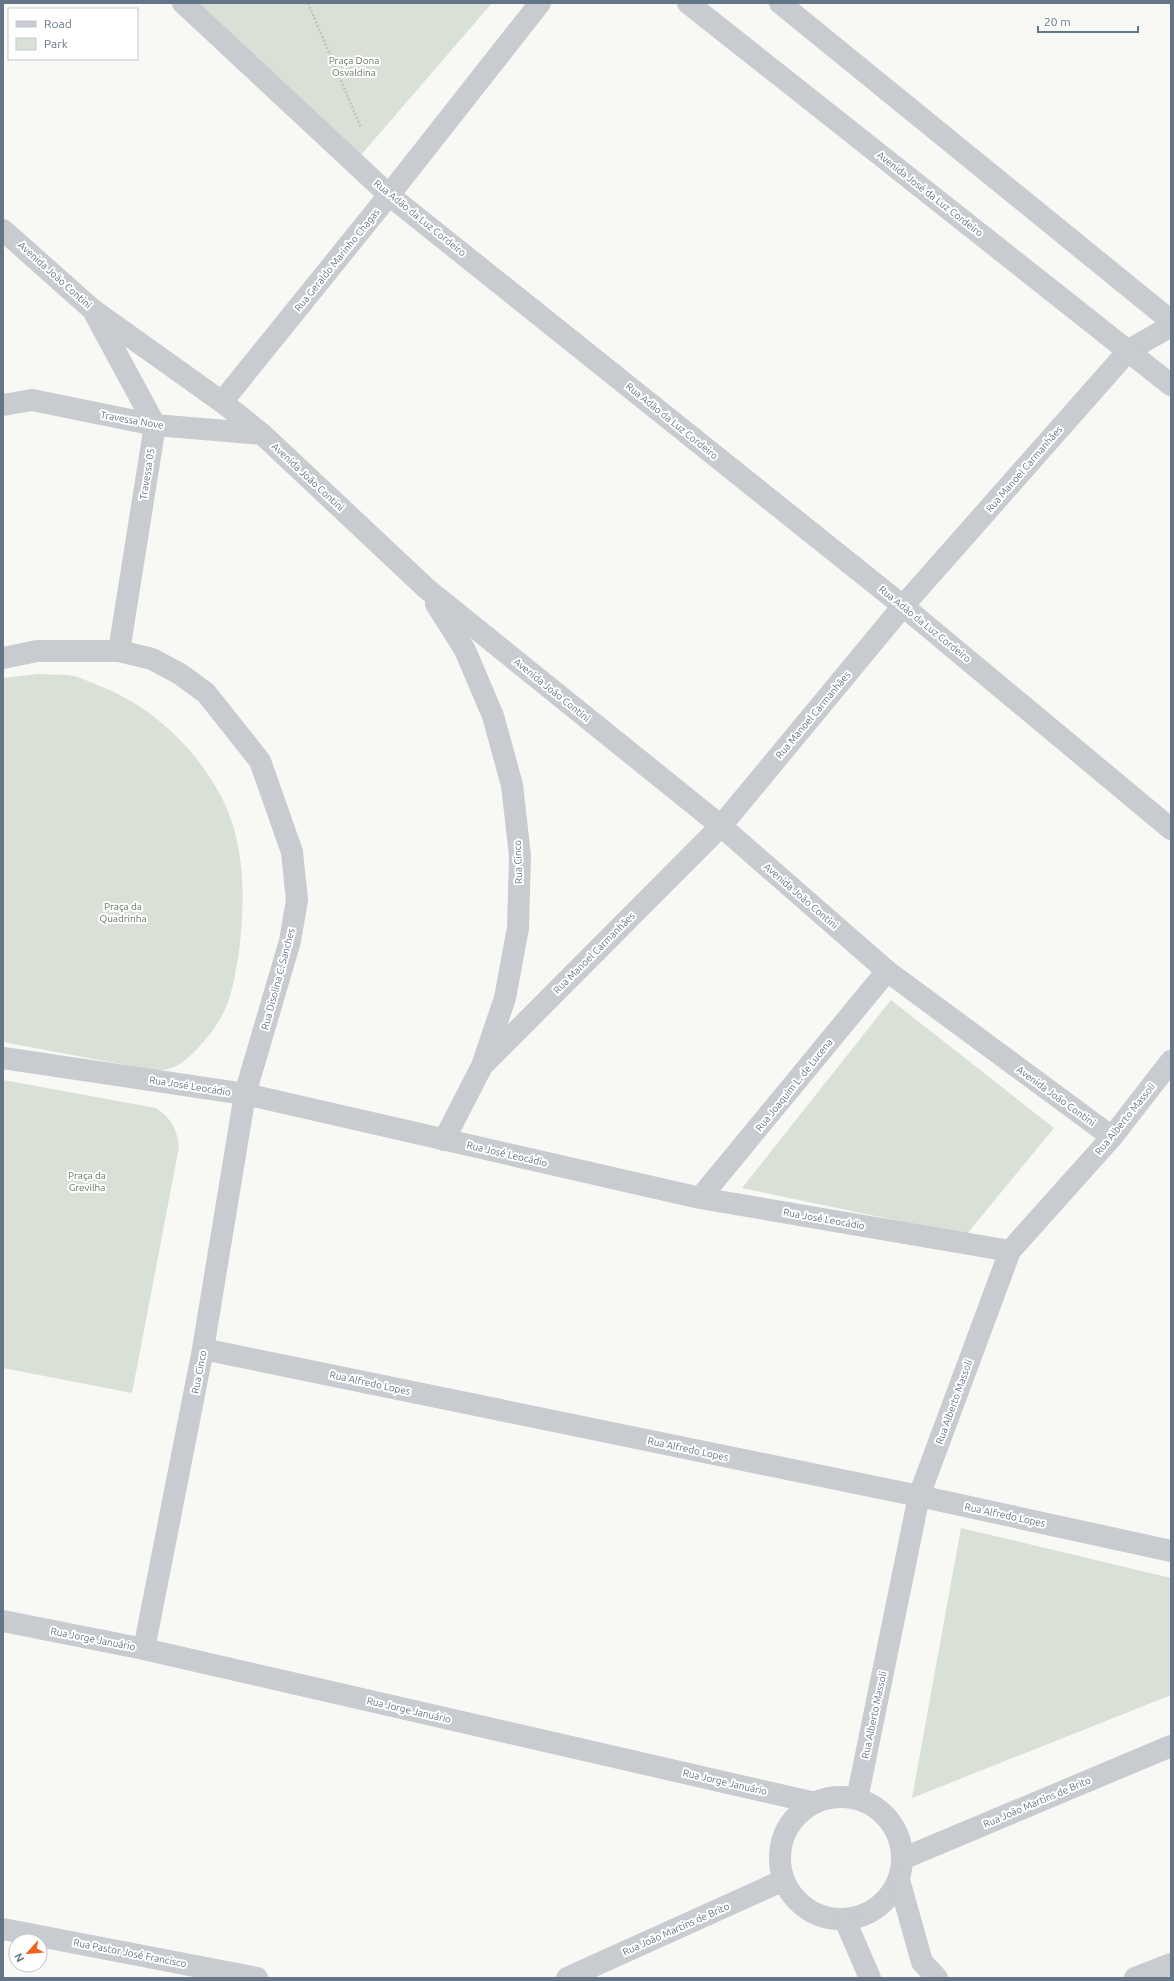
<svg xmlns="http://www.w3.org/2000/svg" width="1174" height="1981" viewBox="0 0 1174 1981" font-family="Ubuntu,sans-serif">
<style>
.green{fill:#d9e0d6}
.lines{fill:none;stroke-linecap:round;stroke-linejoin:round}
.path{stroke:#bfc2c4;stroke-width:2.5;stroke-dasharray:2 2;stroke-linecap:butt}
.minor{stroke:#c8cbcf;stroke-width:22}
.tertiary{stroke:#c8cbcf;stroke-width:22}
.labels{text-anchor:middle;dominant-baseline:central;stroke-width:4;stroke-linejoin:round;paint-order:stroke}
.park-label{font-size:10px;fill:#637a60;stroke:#fff}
.street-label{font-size:10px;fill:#657588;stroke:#fff}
</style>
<rect width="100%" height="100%" fill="#f8f8f5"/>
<path class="green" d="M185,3H492L361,155Z
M38,674C50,675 63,674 74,676C82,678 90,682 97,685C151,705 195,747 222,798C246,846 245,901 239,952C235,975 232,999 220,1019C214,1030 206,1039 198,1048C184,1062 178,1068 158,1071L3,1042V678Z
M891,1000L1054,1128L966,1235L742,1188Z
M3,1080L156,1108C171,1118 177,1129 179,1147L132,1393L3,1368Z
M961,1528L1171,1578V1695L912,1798Z"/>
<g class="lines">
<path class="path" d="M308,3L361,128"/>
<path class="minor" d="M183,3L389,195L903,606L1171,829
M3,230L93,310L222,402L262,434L427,589L721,826L887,971L1112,1137
M95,314L155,425L119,651
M222,402L389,195L540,3
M3,405L32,400L155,425L262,434
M436,604L465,650L493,716L512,785L520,856L518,928L505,998L482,1066L444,1140
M3,658L37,651H119L152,659L180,674L206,693L260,761L292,852L297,900L290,941L245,1094L203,1349L144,1649
M3,1058L245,1094L700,1198L1010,1251
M482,1066L721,826L903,606L1129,350L1171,326
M700,1198L887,971
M203,1349L919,1496L1171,1551
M3,1621L144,1649L815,1803
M780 1858a61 61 0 1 1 122 0a61 61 0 1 1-122 0Z
M857,1799L919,1496L1010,1251L1112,1137L1171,1061
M902,1859L1171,1746
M3,1929L257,1978
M567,1978L784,1880
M1135,1978L1171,1964"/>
<path class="tertiary" d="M688,3L1171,385
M780,3L1171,321
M899,1880L922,1962L937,1978
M845,1920L870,1978"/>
</g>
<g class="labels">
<g class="park-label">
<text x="354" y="60">Praça Dona<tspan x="354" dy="12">Osvaldina</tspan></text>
<text x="123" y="906">Praça da<tspan x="123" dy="12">Quadrinha</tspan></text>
<text x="87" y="1175">Praça da<tspan x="87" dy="12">Grevilha</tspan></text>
</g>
<g class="street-label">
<text transform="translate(930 194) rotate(38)">Avenida José da Luz Cordeiro</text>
<text transform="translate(420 218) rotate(39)">Rua Adão da Luz Cordeiro</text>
<text transform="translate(337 260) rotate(-51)">Rua Geraldo Marinho Chagas</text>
<text transform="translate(55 275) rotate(42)">Avenida João Contini</text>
<text transform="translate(132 420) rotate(10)">Travessa Nove</text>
<text transform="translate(672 421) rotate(39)">Rua Adão da Luz Cordeiro</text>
<text transform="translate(1024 469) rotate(-49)">Rua Manoel Carmanhães</text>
<text transform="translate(147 474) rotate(-81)">Travessa 05</text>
<text transform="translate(308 477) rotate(43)">Avenida João Contini</text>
<text transform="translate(925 624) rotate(39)">Rua Adão da Luz Cordeiro</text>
<text transform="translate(552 690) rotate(39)">Avenida João Contini</text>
<text transform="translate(813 715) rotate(-50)">Rua Manoel Carmanhães</text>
<text transform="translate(518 862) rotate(-92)">Rua Cinco</text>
<text transform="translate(801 896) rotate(41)">Avenida João Contini</text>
<text transform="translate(594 953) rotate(-45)">Rua Manoel Carmanhães</text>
<text transform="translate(278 979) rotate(-75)">Rua Disolina C. Sanches</text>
<text transform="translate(794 1085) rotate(-51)">Rua Joaquim L. de Lucena</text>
<text transform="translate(190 1086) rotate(9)">Rua José Leocádio</text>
<text transform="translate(1056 1096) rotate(36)">Avenida João Contini</text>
<text transform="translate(1125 1119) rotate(-51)">Rua Alberto Massoli</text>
<text transform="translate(507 1154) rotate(13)">Rua José Leocádio</text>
<text transform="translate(824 1219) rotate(10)">Rua José Leocádio</text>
<text transform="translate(199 1372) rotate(-79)">Rua Cinco</text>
<text transform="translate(370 1383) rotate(12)">Rua Alfredo Lopes</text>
<text transform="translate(954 1402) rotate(-70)">Rua Alberto Massoli</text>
<text transform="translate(688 1449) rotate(12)">Rua Alfredo Lopes</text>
<text transform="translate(1005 1515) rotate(12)">Rua Alfredo Lopes</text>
<text transform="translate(93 1639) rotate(11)">Rua Jorge Januário</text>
<text transform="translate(409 1710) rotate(13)">Rua Jorge Januário</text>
<text transform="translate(874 1715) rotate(-78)">Rua Alberto Massoli</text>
<text transform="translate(725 1782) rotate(13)">Rua Jorge Januário</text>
<text transform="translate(1037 1802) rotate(-23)">Rua João Martins de Brito</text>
<text transform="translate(676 1929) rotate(-24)">Rua João Martins de Brito</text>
<text transform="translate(130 1953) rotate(11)">Rua Pastor José Francisco</text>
</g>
</g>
<rect width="1174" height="1981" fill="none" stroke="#657588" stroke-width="8"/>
<rect x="8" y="8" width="130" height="52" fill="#ffffff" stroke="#c1c8cf"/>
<rect x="16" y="21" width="20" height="6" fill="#c8cbcf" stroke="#c1c8cf"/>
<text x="44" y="28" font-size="12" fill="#657588">Road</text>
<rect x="16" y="38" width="20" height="12" fill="#d9e0d6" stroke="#c1c8cf"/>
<text x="44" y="48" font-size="12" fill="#657588">Park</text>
<g transform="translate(28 1953) rotate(243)"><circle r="19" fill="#ffffff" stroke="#c1c8cf"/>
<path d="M0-3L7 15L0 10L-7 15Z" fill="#f0621d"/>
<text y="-6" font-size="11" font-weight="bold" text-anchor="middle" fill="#657588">N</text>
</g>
<path d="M1038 26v6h100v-6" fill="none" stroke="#657588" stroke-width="2"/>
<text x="1044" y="26" font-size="12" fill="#657588" stroke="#ffffff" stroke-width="3" paint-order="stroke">20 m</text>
</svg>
